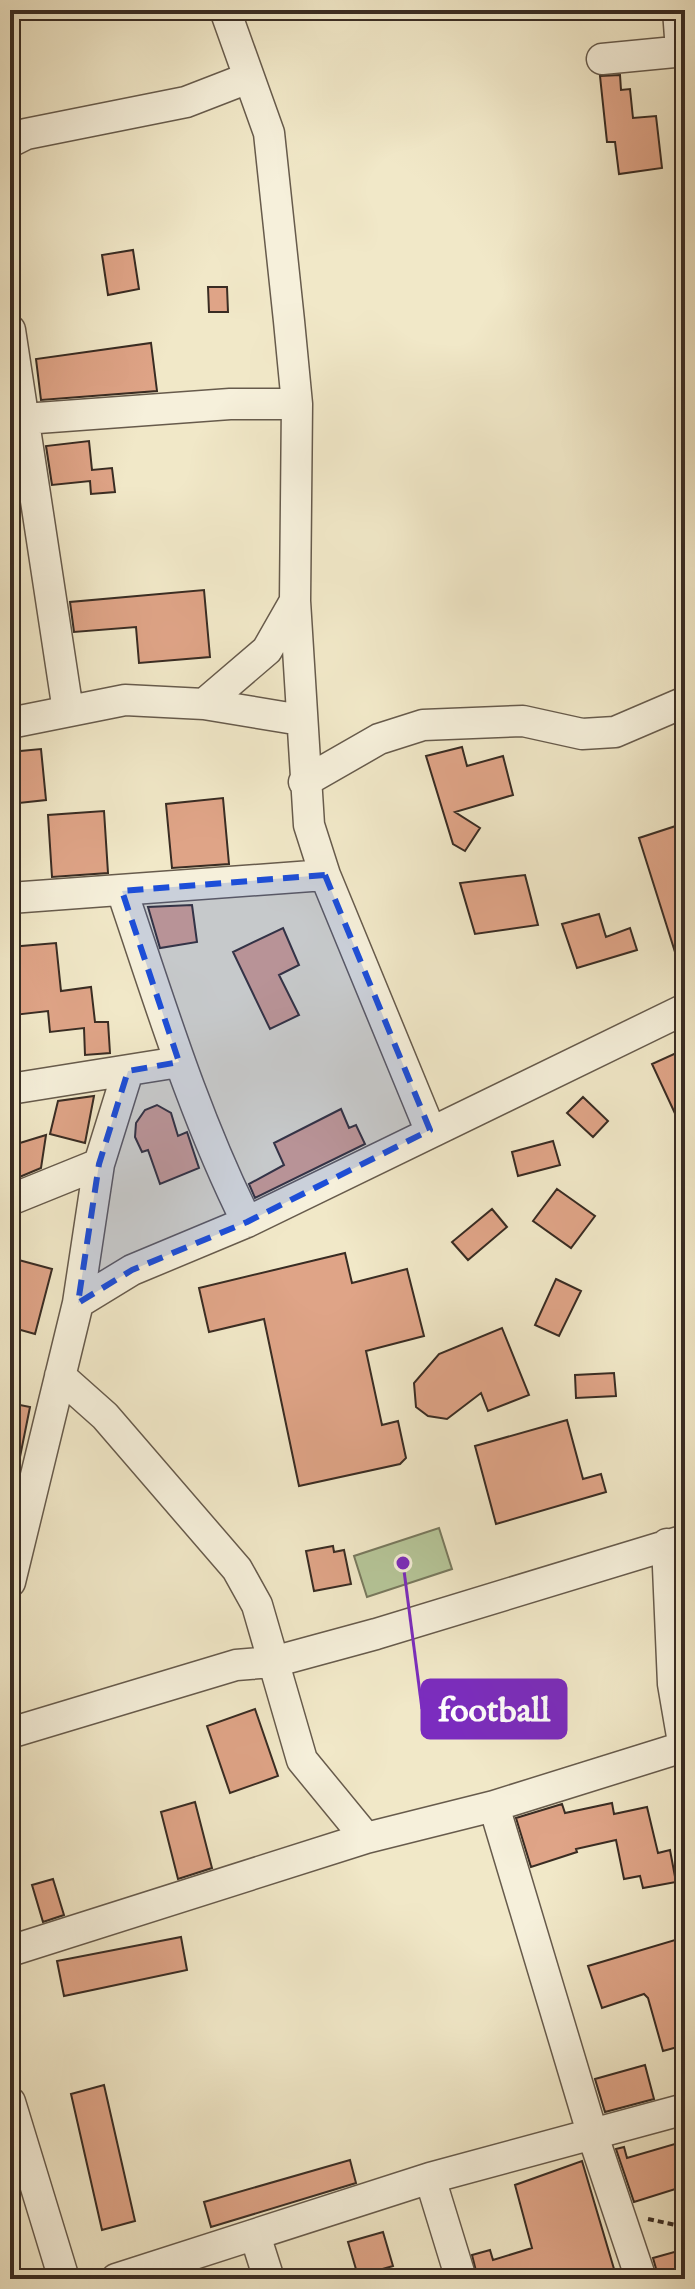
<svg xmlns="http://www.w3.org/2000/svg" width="695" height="2289" viewBox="0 0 695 2289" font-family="'IM FELL English',serif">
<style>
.green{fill:#b6c699;stroke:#78795e;stroke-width:2}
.building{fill:#dfa487;stroke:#392c23;stroke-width:2}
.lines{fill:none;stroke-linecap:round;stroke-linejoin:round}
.minor-casing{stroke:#675b4c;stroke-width:33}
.path{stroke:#392c23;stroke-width:4;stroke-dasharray:6 4;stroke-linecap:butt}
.minor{stroke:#f6f0db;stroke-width:30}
.marked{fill:#1d4ed8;fill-opacity:0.2;stroke:#1d4ed8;stroke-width:6;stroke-dasharray:16 10;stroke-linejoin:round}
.leader{fill:none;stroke:#7b2cbf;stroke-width:3}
.callout-dot{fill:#7b2cbf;stroke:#f6f0db;stroke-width:3}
.callout{fill:#7b2cbf;stroke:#7b2cbf;stroke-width:3}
.callout-label{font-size:34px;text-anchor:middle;font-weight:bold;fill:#fff}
</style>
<rect width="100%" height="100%" fill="#f1e8c8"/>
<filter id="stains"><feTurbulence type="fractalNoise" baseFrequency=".0025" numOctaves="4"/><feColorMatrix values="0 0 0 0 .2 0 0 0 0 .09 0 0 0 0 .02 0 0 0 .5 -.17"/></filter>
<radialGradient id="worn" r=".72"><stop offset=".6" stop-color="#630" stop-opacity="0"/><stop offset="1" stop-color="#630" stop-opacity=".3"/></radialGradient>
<path class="green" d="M439,1528L452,1569L367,1597L354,1556Z"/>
<path class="building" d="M620,75L621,90L630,89L633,118L656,116L662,168L619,174L615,142H607L600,76Z
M133,250L139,289L108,295L102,255Z
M208,287H227L228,312H209Z
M151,343L157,391L41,400L36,359Z
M89,441L92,470L112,468L115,492L91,494L90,481L52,485L46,446Z
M204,590L210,657L139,663L136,627L74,632L70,602Z
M462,747L467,766L503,756L513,795L455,812L480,828L465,851L453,844L426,756Z
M41,749L46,800L10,804V752Z
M223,798L229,864L172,868L166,804Z
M104,811L108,873L52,877L48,815Z
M685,823V971H681L639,838Z
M525,875L538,925L475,934L460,883Z
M192,905L197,942L160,948L148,907Z
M599,914L606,937L630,928L637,950L577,968L562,924Z
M283,928L299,965L279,975L299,1015L270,1029L233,952Z
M56,943L61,991L91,987L95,1022H108L110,1053L85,1055L84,1028L50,1032L48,1011L14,1015L10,947Z
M685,1049V1135L652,1064Z
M94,1096L85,1143L50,1134L58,1101Z
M583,1097L608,1121L593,1137L567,1113Z
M157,1105L171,1113L178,1136L187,1132L199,1168L160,1184L148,1150L142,1152L135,1137L136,1123L145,1110Z
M341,1109L349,1128L356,1125L365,1144L255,1198L249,1184L284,1165L274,1143Z
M46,1135L41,1168L10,1181V1146Z
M553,1141L560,1165L518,1176L512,1152Z
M557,1189L595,1216L571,1248L533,1221Z
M492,1209L507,1227L468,1260L452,1242Z
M345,1253L352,1283L407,1269L424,1336L366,1351L382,1425L398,1421L406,1458L400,1464L299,1486L264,1319L209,1332L199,1288Z
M15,1259L52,1269L35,1334L10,1327V1278Z
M556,1279L581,1291L559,1336L535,1325Z
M502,1328L529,1395L488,1411L481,1393L447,1419L428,1416L416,1407L414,1383L439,1354Z
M614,1373L616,1396L576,1398L575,1375Z
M10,1403L30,1407L19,1462L10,1461Z
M567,1420L583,1479L601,1474L606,1492L496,1524L475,1446Z
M333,1546L334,1552L344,1550L351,1584L314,1591L306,1551Z
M255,1709L278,1776L230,1793L207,1726Z
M195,1802L212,1868L178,1879L161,1812Z
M612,1803L614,1814L647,1807L658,1853L670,1850L676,1882L643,1888L640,1876L624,1879L616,1840L576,1849L577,1852L531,1867L516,1818L562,1804L565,1813Z
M53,1879L64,1915L43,1922L32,1885Z
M181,1937L187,1970L64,1996L57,1961Z
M685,1937V2045L663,2051L648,1998L644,1994L602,2008L588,1966Z
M645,2065L654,2099L605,2112L595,2079Z
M104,2085L135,2221L102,2230L71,2094Z
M685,2141V2186L634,2202L616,2149L624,2147L627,2158Z
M350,2160L356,2183L211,2227L204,2202Z
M582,2161L617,2279H478L472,2255L490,2250L493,2260L532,2248L515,2185Z
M383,2232L393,2266L358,2276L348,2242Z
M685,2249V2279H659L653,2258Z"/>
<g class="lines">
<defs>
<path id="minor" d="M225,10L269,133L289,321L297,404L295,601L309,825L325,875L430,1130
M678,10L681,51
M602,59L685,51
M10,142L26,134L186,102L248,78
M10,330L68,711
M10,420L230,404H297
M204,704L267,650L295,601
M10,723L125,700L204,704L301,720
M304,782L379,739L423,725L523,721L582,734L615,732L685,702
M122,891C160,1003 194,1116 247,1222
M10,898L325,875
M10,1089L179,1062
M10,1200L99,1164
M78,1303L99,1164L128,1071
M60,1376L105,1416L237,1569L257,1605L302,1760L366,1838
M667,1544L673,1684L685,1754
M10,1582L78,1303L132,1270L247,1222L685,1009
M10,1733L236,1665L273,1662L376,1634L685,1540
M494,1806L593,2136L641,2279
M10,1951L366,1838L494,1806L683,1747
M10,2102L64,2279
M430,2178L461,2279
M255,2235L269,2279
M116,2279L430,2178L685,2109"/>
</defs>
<use href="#minor" class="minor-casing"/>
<path class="path" d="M648,2219L685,2227"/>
<use href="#minor" class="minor"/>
</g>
<path class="marked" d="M325,875L430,1130L247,1222L132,1270L78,1303L99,1164L128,1071L179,1062L122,891Z"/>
<path class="leader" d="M403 1563L422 1709"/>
<circle class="callout-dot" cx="403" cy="1563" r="8"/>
<rect class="callout" x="422" y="1680" width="144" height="58" rx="8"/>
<g class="callout-label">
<text x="494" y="1721">football</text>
</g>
<rect width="695" height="2289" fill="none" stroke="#f1e8c8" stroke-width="40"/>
<rect x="12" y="12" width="671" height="2265" fill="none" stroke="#392c23" stroke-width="4"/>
<rect x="20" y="20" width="655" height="2249" fill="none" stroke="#392c23" stroke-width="2"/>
<rect width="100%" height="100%" filter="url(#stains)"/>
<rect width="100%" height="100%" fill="url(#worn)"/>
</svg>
